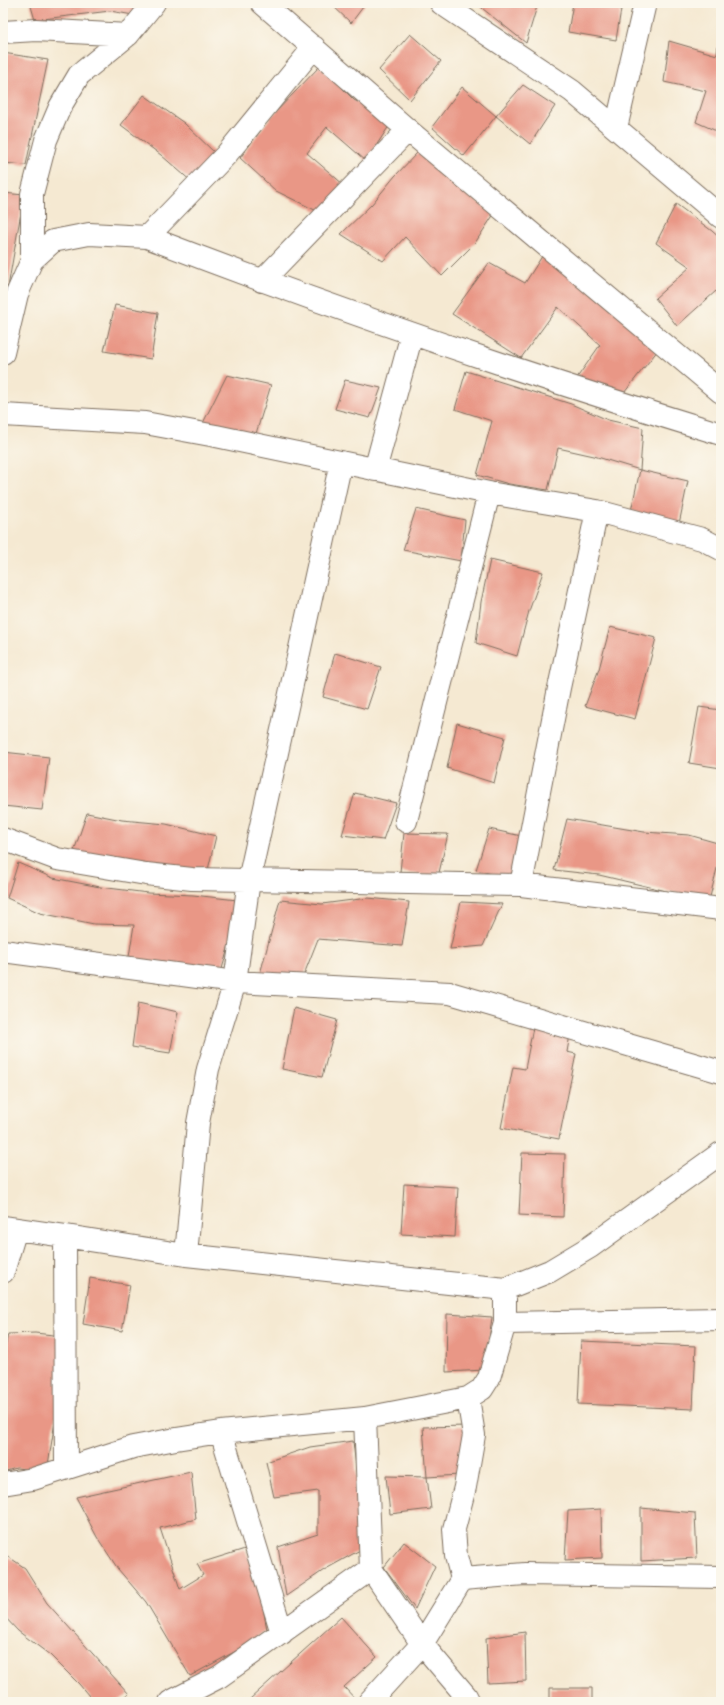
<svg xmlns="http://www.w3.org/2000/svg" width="724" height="1705" viewBox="0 0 724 1705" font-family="'Playpen Sans',sans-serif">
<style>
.building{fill:#e99786}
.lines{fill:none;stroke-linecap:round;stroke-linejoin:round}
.street-casing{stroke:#7c6d5d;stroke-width:24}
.street{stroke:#fff;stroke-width:22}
</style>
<rect width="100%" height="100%" fill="#fbf7ec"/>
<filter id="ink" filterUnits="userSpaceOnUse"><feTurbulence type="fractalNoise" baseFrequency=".025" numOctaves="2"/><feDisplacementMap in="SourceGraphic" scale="8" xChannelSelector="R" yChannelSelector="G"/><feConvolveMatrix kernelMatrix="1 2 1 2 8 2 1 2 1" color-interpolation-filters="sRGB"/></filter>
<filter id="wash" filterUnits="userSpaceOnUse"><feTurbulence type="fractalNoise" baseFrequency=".012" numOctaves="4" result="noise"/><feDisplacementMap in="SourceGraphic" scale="16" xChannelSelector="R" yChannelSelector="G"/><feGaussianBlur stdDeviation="0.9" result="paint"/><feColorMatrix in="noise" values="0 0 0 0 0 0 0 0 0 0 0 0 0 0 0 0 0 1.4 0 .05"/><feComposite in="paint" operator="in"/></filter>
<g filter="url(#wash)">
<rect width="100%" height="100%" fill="#f5e9d2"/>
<g id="blocks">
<path class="building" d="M30,3H142L139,16L110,11L35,20Z
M330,3H366L351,23Z
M477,3H538L526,43L483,9Z
M573,3H622L616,40L568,32Z
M410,34L441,61L410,100L379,70Z
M669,41L717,55L718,43L721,44V133L696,122L706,91L664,82Z
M3,53L48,60L26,165L3,163Z
M320,66L354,100L393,120L366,161L327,127L307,153L344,185L321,213L276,191L240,158L270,118Z
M523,85L555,106L530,144L496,116Z
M462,87L496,116L464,156L432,127Z
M144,95L184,123L216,154L192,182L161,155L121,125Z
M418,152L451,181L494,214L475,243L442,276L405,237L383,261L341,234L372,204L395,176Z
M3,193L24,195L8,287L3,285Z
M676,204L712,231L721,239V296L716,291L677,326L655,298L690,267L656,243Z
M546,250L662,345L620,398L574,382L600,345L558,307L521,358L452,314L489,263L525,283Z
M115,305L158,313L151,359L104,351Z
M466,371L571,404L608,420L643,428L640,470L688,481L679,524L631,511L640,470L594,456L558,448L548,490L509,484L477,475L492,421L455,409Z
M227,375L271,385L254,440L203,423Z
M345,380L381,388L370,418L335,409Z
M416,509L465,520L461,561L403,550Z
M490,560L543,572L529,611L517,656L476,643L481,602Z
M610,627L656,638L635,719L585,706L599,669Z
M335,653L381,667L367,709L323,697Z
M699,707L721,710V768L689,763Z
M457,723L505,737L494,783L447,768Z
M3,752L49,757L42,810L3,806Z
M355,793L396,803L383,840L342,835Z
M87,813L122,820L166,824L216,836L206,878L72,857Z
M567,819L644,832L689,835L721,844V852L710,897L675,893L599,875L554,870Z
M489,829L526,837L517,880L476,870Z
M404,833L448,834L438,877L400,872Z
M18,863L53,878L100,887L148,893L193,895L237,900L231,938L219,979L128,963L134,925L94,924L40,913L7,898Z
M368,898L409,902L402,946L318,939L301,982L260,974L280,900L322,904Z
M461,902L502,904L483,946L450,949Z
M138,1003L178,1012L170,1053L132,1047Z
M294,1008L337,1020L322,1077L282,1069Z
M534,1022L571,1029L567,1052L576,1054L559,1139L501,1128L513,1067L525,1069Z
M522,1153L565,1154L563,1217L519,1215Z
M404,1184L458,1187L455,1237L401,1234Z
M90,1278L130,1285L122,1331L83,1324Z
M447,1314L492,1317L485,1370L446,1372Z
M35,1333L62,1336L61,1384L47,1471L16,1468L3,1472V1358L8,1334Z
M581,1341L696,1346L693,1409L578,1404Z
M467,1426L459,1475L427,1477L431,1509L390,1514L386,1476L427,1477L423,1427Z
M353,1441L358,1486L360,1550L324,1570L286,1596L278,1547L318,1534V1491L274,1497L266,1462L310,1447Z
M191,1472L196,1519L160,1528L180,1589L203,1575L197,1564L245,1549L259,1585L267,1630L236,1651L190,1676L146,1602L118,1569L97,1537L76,1497Z
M641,1508L695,1513L697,1558L641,1561Z
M601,1509L602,1558L565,1560L568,1511Z
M404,1542L435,1566L415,1609L384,1567Z
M3,1553L25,1568L47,1603L129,1694L117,1702H94L79,1684L50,1655L18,1631L3,1615Z
M341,1617L377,1657L344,1687L358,1702H253L250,1699Z
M525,1632L526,1681L488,1683L486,1638Z
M550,1688H592V1702H550Z"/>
</g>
</g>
<g filter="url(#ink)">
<use href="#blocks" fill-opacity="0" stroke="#7c6d5d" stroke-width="1"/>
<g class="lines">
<defs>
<path id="street" d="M262,3L408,130L721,392
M441,3L572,91L721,217
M3,32L36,30L128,35L154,3
M314,47L226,155L147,237C336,310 528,375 721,434
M616,128L645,3
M32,260V194L46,140L60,107L79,75L128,35
M262,281L408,130
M3,353L17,294L32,260L53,241L89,234L147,237
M3,415L145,423L216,436L489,493L597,511L702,539L721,549
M375,470L412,334
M406,821L489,493
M3,839L57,859L146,874L192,879L521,885L721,909
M521,885L559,688L597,511
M3,951L235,982L450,993L721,1072
M3,1227L65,1236L186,1255L505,1289L550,1271L590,1247L721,1153
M65,1236L66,1468
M186,1255L198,1123L208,1069L235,982L249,880L341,462
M3,1272L16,1229
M505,1323L721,1319
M221,1432L282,1633
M3,1484L33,1479L133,1447L176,1439L221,1432L365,1418L468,1398L482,1389L489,1378L505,1323V1289
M462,1579L456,1556L454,1529L465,1487L474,1435L468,1398
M170,1702L219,1677L371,1569L365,1418
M369,1702L422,1644L371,1569
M469,1702L466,1696L422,1644L462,1579L525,1574L721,1577"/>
</defs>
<use href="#street" class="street-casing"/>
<use href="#street" class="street"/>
</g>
</g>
<rect width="724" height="1705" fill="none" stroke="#fbf7ec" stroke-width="16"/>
</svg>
